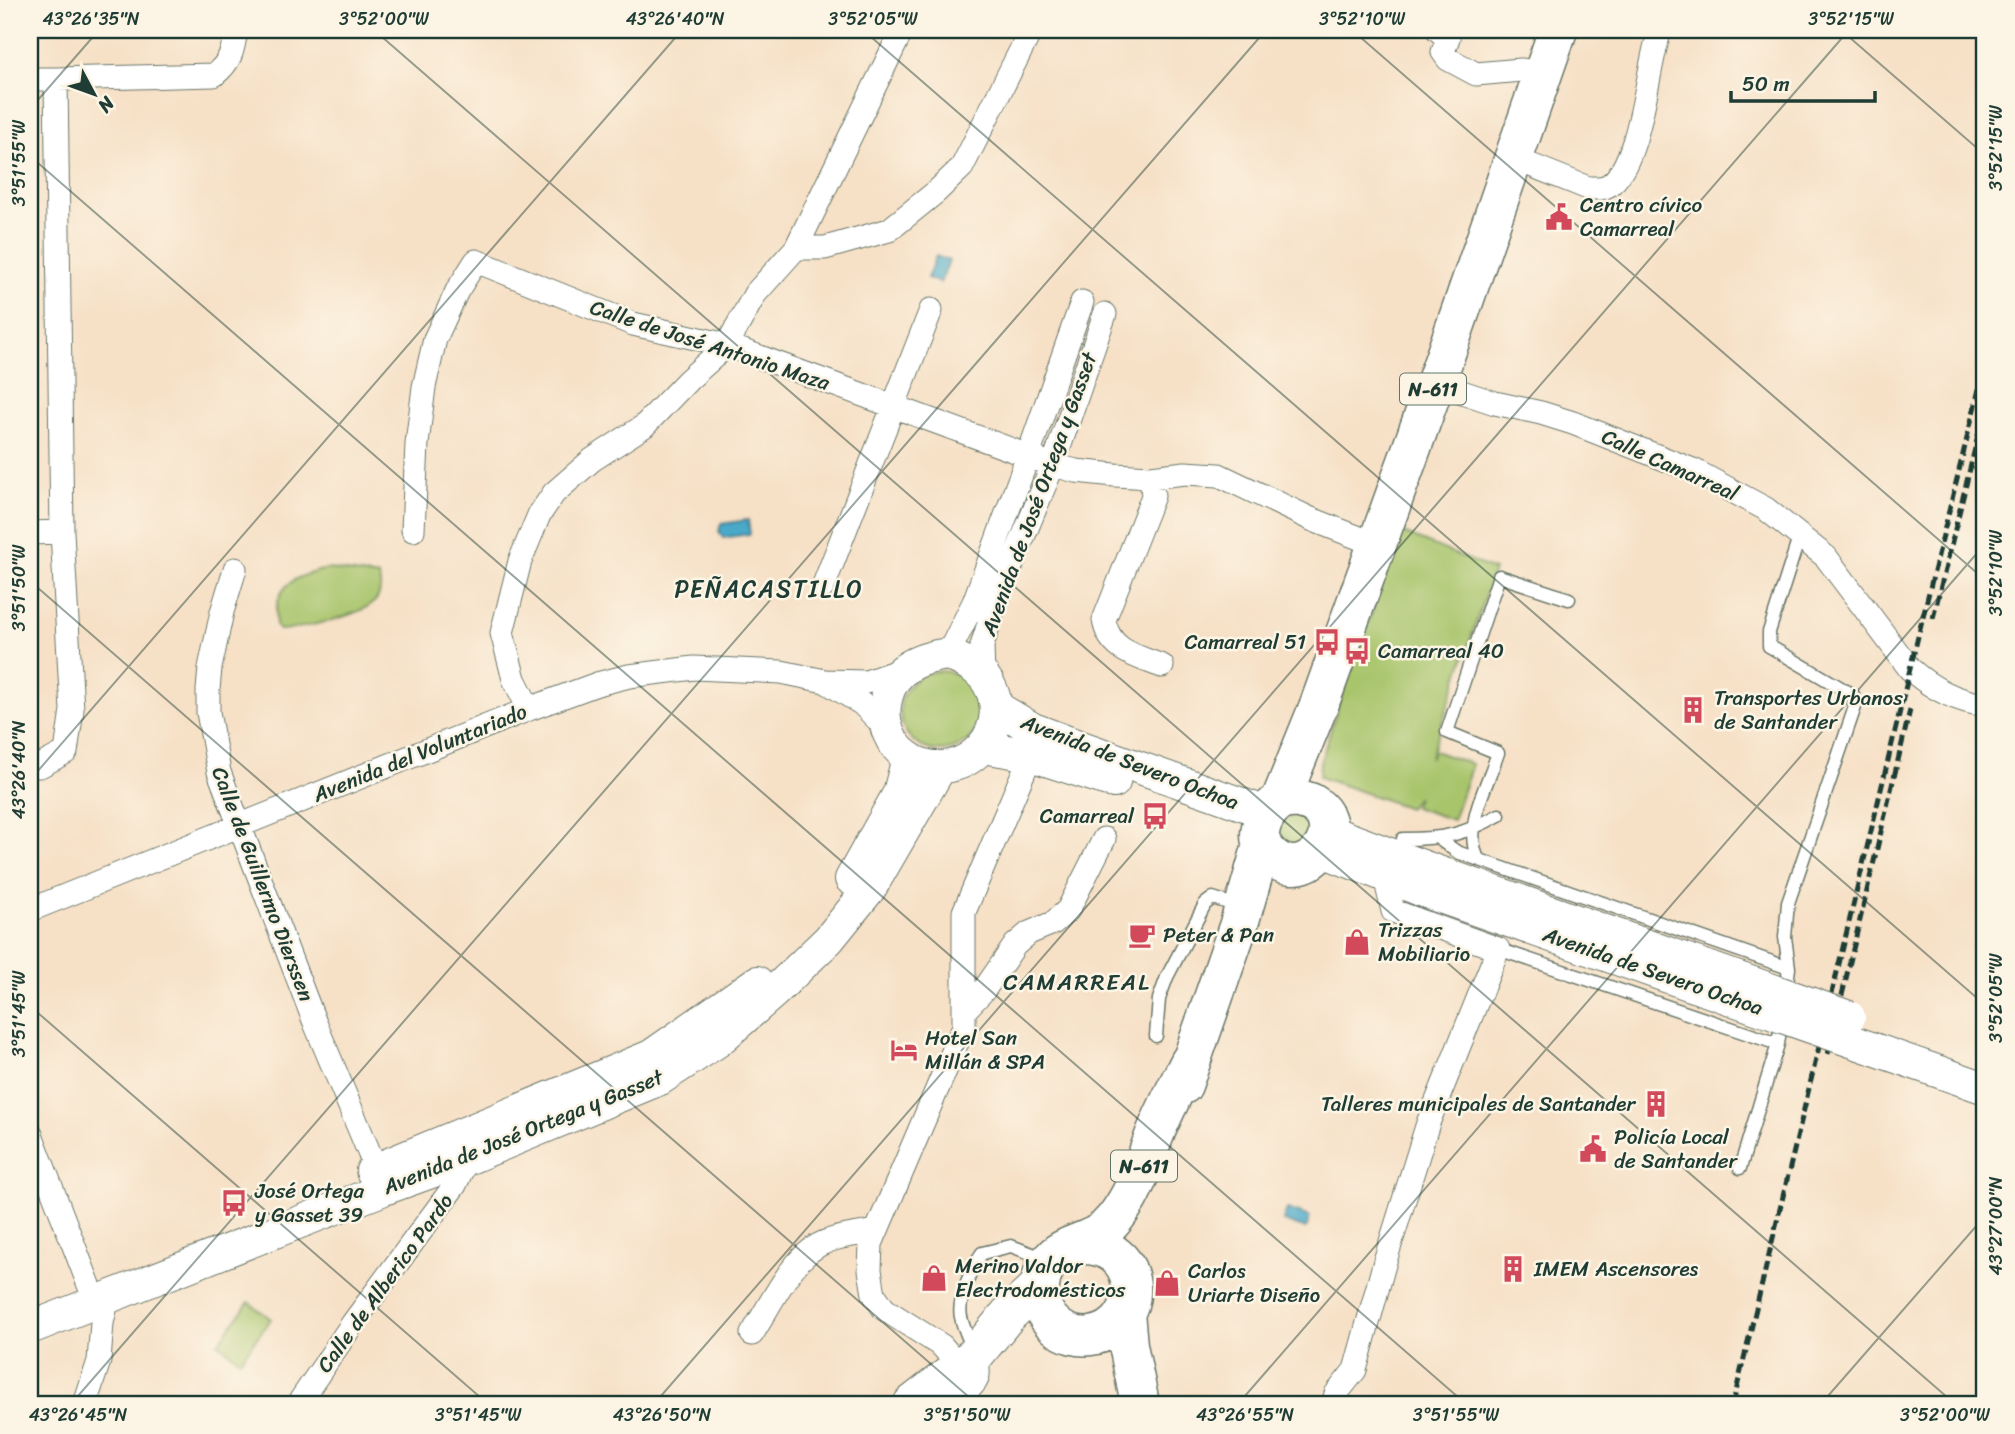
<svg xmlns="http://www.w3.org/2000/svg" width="2015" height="1434" viewBox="0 0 2015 1434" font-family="Sriracha,sans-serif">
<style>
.green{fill:#a8c56c;stroke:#648150;stroke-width:2}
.water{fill:#4aa9c9;stroke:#34737e;stroke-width:2}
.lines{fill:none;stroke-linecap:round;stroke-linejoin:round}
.service-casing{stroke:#6a7667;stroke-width:15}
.minor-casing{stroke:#6a7667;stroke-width:25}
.secondary-casing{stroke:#6a7667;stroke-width:34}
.primary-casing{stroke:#6a7667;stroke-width:39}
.trunk-casing{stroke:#6a7667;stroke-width:41}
.service{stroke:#fff;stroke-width:12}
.minor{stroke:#fff;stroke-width:23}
.secondary{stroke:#fff;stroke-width:32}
.primary{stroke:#fff;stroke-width:37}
.trunk{stroke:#fff;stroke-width:38}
.rail{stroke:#1f3d34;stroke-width:5;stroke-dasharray:10 5;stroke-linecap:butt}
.secondary-bridge-casing{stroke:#6a7667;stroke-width:34;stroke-linecap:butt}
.secondary-bridge{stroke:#fff;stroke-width:32}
.ticks{fill:none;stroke:#1f3d34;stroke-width:2;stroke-opacity:0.45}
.labels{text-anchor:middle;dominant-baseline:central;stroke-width:5;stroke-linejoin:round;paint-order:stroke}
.shield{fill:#fcf5e5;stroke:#617469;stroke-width:2}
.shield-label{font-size:19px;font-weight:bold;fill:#1f3d34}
.poi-label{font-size:21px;fill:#1f3d34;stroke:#fcf5e5;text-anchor:start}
.street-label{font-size:21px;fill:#1f3d34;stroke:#fcf5e5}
.neighbourhood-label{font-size:23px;letter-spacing:2px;fill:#1f3d34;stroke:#fcf5e5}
.quarter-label{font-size:24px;letter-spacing:2px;fill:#1f3d34;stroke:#fcf5e5}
.neatline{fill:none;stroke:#1f3d34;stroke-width:2.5}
.ticks-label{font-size:18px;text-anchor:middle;fill:#1f3d34}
</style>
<rect width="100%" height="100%" fill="#fcf5e5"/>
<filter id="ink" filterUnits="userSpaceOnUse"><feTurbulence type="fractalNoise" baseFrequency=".0143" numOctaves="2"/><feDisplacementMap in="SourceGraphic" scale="14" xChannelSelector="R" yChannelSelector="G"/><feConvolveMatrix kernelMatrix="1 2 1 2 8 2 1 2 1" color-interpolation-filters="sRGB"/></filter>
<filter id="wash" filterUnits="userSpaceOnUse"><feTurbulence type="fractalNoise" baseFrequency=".00686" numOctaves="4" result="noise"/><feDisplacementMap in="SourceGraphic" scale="28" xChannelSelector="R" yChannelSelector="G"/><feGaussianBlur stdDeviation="1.57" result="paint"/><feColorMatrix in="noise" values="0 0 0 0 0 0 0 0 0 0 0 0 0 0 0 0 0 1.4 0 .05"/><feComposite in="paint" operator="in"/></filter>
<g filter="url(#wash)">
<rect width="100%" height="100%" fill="#f6e0c6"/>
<path class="green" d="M1401,532L1494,570L1430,758L1434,751L1472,764L1453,820L1414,807L1417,797L1409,808L1319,777L1320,764L1338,706Z
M329,569L379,577C381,585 381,596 374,602C359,616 301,629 280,630L276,626C273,586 293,575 329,569Z
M900 711a40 40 0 1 1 80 0a40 40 0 1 1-80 0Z
M1302,811L1315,839L1287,852L1274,824Z
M249,1302L271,1319L240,1360L218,1343Z"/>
<path class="water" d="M936,256L949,261L940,283L927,278Z
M748,520L750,534L723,538L719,531L721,524Z
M1287,1209L1310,1217L1306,1229L1283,1221Z"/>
</g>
<g filter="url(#ink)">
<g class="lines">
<defs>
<path id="service" d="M1439,839L1457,852L1789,968
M1399,856L1403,839C1444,839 1463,835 1499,815
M1478,859C1463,826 1487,786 1498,753L1447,732L1499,576L1569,599
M1498,949L1778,1044
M1786,992L1789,968L1785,937L1788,903L1855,707L1853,695L1769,646V632L1797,544L1802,537
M1156,1036L1159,999L1167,977L1205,904L1213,898L1240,907
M1740,1168L1778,1044L1782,1017
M973,1349C969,1339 963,1328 961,1317C957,1300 972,1267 982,1253L1011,1246L1046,1259"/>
<path id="minor" d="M1438,30L1448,38L1443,52L1448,59L1476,74L1521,70L1543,73
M30,79H56
M1513,158L1588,188C1596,188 1603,189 1609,185C1641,164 1647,66 1660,30
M796,248H825L889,230L936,192L962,167L1031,30
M1435,383L1495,403L1541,413L1573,423L1695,471L1766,509L1826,557L1910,669C1931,688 1956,701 1985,705
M1151,477L1153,496L1104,620C1109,651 1136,656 1162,666
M413,530L417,444L424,387L435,339L457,291L476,261L633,324L727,345L1053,465L1076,471L1115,475L1151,477L1185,473L1219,475L1311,519L1377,545
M30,533L62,532
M235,569L222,612L210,668L208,690V712L219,772L315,1023L381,1181
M823,587L931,310
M948,654L974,602L1028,456L1082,302
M983,676L982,646L993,610L1053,465L1105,314
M825,681L862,704L886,728
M529,709L514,679L502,633L520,561L539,515L554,493L592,460L644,426L688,380L727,345L755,294L796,248L902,30
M30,766H40L66,752L72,710L62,532L56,79L214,75C231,62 233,50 236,30
M30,910L529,709L597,684L629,676L694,668L781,672L825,681L866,682L906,668
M965,1010L984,990L1015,945L1029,933L1053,923L1068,910L1104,839
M30,1132L89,1285
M752,1334C771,1305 793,1252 828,1241C843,1235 861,1234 877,1231
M960,1367L942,1346L884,1309L874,1294L870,1270L871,1244L964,1026V912L1031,755
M85,1404L99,1361L102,1323L108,1297
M298,1404L353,1323L455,1185L467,1159
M952,1404C971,1383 985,1386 975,1355
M1333,1404L1336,1394L1355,1370L1385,1261L1428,1123L1498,949L1393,911L1385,877"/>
<path id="secondary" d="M948,654C961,660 975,666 984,677C1020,724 967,787 914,761C903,755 894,746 889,734C879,712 886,680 908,667C920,659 934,656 948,654Z
M996,707L1033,729L1070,743L1267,813
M983,747L1031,755L1114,782
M1328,831L1430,869
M1330,854L1423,891
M851,879L899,793L908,758
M372,1171L651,1056L757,982
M30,1328L384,1189L467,1159L660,1079L718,1041L773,993L829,939L871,887L940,768"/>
<path id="primary" d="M912,1404L975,1355L1008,1315L1039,1286"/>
<path id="trunk" d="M1297,798C1302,800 1308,801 1312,803C1357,830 1297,898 1263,846C1254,832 1267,807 1281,801C1285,799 1292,799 1297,798Z
M1280,801L1319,705L1444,359L1558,30
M1183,1085L1239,924L1262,845
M1070,1246C1146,1234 1149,1328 1091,1336C1079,1338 1065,1334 1056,1326C1033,1307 1035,1269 1059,1252C1071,1244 1086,1241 1098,1234C1109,1227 1119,1214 1126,1202C1139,1181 1146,1157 1155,1134C1165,1109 1178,1085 1190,1061
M1125,1313L1128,1345L1140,1404"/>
</defs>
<use href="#service" class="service-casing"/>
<use href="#minor" class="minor-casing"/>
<use href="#secondary" class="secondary-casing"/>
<use href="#primary" class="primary-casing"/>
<use href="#trunk" class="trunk-casing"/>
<use href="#service" class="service"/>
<use href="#minor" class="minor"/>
<use href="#secondary" class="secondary"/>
<use href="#primary" class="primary"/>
<use href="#trunk" class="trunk"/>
<path class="rail" d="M1933,618L1985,408
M1828,1054L1910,710
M1733,1404L1910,669L1985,365"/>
<defs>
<path id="secondary-bridge" d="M1430,869L1849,1017
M1423,891L1985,1088"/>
</defs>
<use href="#secondary-bridge" class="secondary-bridge-casing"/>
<use href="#secondary-bridge" class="secondary-bridge"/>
</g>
</g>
<path class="ticks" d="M374,30L1955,1404M863,30L1985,1005M1352,30L1985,580M1841,30L1985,155M30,109L99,30M30,156L1466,1404M30,581L977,1404M30,780L682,30M30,1006L488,1404M71,1404L1266,30M654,1404L1849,30M1238,1404L1985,544M1821,1404L1985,1216"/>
<defs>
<symbol id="civic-bare" viewBox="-9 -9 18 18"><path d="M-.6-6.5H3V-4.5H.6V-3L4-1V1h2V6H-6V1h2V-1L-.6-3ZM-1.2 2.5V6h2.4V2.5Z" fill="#d1495b" stroke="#fcf5e5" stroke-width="2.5" paint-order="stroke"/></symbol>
<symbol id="bus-bare" viewBox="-9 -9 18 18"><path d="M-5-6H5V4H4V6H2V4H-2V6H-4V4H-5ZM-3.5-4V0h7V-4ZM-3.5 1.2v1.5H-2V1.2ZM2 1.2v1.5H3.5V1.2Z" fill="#d1495b" stroke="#fcf5e5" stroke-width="2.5" paint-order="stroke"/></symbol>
<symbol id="building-bare" viewBox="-9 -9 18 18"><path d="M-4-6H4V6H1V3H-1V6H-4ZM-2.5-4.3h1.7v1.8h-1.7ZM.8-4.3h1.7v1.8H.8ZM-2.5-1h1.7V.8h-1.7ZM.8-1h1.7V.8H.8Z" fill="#d1495b" stroke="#fcf5e5" stroke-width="2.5" paint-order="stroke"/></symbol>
<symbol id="cafe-bare" viewBox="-9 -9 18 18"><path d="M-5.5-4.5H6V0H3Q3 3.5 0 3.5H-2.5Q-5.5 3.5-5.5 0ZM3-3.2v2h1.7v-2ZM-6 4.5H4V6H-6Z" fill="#d1495b" stroke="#fcf5e5" stroke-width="2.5" paint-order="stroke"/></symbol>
<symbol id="shop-bare" viewBox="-9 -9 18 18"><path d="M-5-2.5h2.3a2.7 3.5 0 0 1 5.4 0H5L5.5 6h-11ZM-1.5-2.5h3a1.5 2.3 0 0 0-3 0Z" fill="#d1495b" stroke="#fcf5e5" stroke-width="2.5" paint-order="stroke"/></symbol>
<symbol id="hotel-bare" viewBox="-9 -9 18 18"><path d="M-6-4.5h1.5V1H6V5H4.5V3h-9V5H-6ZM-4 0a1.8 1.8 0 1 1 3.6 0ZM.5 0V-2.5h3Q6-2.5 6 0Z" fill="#d1495b" stroke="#fcf5e5" stroke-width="2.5" paint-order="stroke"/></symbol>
</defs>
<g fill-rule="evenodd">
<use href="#civic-bare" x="1540" y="198" width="38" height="38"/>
<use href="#bus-bare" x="1308" y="623" width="38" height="38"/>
<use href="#bus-bare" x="1338" y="632" width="38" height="38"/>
<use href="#building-bare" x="1674" y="691" width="38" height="38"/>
<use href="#bus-bare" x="1136" y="797" width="38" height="38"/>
<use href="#cafe-bare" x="1123" y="916" width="38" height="38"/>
<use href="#shop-bare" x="1338" y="923" width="38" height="38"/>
<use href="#hotel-bare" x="885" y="1031" width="38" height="38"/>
<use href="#building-bare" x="1637" y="1085" width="38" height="38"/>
<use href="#civic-bare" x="1574" y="1130" width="38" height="38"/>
<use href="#bus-bare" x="215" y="1184" width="38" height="38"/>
<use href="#building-bare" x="1494" y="1250" width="38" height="38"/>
<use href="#shop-bare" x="915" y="1259" width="38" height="38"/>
<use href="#shop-bare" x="1148" y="1264" width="38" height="38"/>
</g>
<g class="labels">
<g class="shield">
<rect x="1400" y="373.5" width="66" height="31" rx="5"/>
<rect x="1111" y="1150.5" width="66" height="31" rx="5"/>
</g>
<g class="shield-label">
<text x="1433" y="389">N-611</text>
<text x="1144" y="1166">N-611</text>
</g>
<g class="poi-label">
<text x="1580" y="205">Centro cívico<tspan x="1580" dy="24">Camarreal</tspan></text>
<text x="1306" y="642" text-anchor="end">Camarreal 51</text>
<text x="1378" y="651">Camarreal 40</text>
<text x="1714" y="698">Transportes Urbanos<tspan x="1714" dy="24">de Santander</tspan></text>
<text x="1134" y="816" text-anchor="end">Camarreal</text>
<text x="1378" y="930">Trizzas<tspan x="1378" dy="24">Mobiliario</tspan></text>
<text x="1163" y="935">Peter &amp; Pan</text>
<text x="925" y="1038">Hotel San<tspan x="925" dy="24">Millán &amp; SPA</tspan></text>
<text x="1635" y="1104" text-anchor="end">Talleres municipales de Santander</text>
<text x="1614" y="1137">Policía Local<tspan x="1614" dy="24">de Santander</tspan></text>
<text x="255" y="1191">José Ortega<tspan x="255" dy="24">y Gasset 39</tspan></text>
<text x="955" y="1266">Merino Valdor<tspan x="955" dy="24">Electrodomésticos</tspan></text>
<text x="1534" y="1269">IMEM Ascensores</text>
<text x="1188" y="1271">Carlos<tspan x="1188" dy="24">Uriarte Diseño</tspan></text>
</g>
<g class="street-label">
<text transform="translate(710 345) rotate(18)">Calle de José Antonio Maza</text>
<text transform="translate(1670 465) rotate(24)">Calle Camarreal</text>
<text transform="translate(1039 494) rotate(-70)">Avenida de José Ortega y Gasset</text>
<text transform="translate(420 753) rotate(-22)">Avenida del Voluntariado</text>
<text transform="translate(1130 762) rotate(21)">Avenida de Severo Ochoa</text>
<text transform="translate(263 884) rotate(69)">Calle de Guillermo Dierssen</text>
<text transform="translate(1653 971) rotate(19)">Avenida de Severo Ochoa</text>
<text transform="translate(523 1132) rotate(-22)">Avenida de José Ortega y Gasset</text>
<text transform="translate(385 1283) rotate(-54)">Calle de Alberico Pardo</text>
</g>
<g class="neighbourhood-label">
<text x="1077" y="982">CAMARREAL</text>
</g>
<g class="quarter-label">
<text x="769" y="589">PEÑACASTILLO</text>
</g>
</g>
<rect width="2015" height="1434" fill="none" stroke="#fcf5e5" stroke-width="77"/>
<g transform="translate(94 94) rotate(131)" stroke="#fcf5e5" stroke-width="5" paint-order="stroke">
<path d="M0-5L12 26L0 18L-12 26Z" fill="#1f3d34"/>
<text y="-10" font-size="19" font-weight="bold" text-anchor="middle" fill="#1f3d34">N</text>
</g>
<path d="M1731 91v10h144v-10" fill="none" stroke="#1f3d34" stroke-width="3.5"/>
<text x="1742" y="91" font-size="21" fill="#1f3d34" stroke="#fcf5e5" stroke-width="5" paint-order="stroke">50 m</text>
<rect x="38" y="38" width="1938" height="1358" class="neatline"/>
<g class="ticks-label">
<text x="91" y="25">43°26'35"N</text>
<text x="384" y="25">3°52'00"W</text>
<text x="675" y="25">43°26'40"N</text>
<text x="873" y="25">3°52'05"W</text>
<text x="1362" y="25">3°52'10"W</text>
<text x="1851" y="25">3°52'15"W</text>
<text transform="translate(1996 148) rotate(-90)" y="6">3°52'15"W</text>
<text transform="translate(19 163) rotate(-90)" y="6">3°51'55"W</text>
<text transform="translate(1996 573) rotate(-90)" y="6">3°52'10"W</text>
<text transform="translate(19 588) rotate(-90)" y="6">3°51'50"W</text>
<text transform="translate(19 770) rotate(-90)" y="6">43°26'40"N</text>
<text transform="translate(1996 998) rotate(-90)" y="6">3°52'05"W</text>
<text transform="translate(19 1014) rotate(-90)" y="6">3°51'45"W</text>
<text transform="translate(1996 1226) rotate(-90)" y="6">43°27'00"N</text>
<text x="78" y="1421">43°26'45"N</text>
<text x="478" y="1421">3°51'45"W</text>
<text x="662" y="1421">43°26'50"N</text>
<text x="967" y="1421">3°51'50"W</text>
<text x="1245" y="1421">43°26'55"N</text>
<text x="1456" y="1421">3°51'55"W</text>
<text x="1945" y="1421">3°52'00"W</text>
</g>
</svg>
